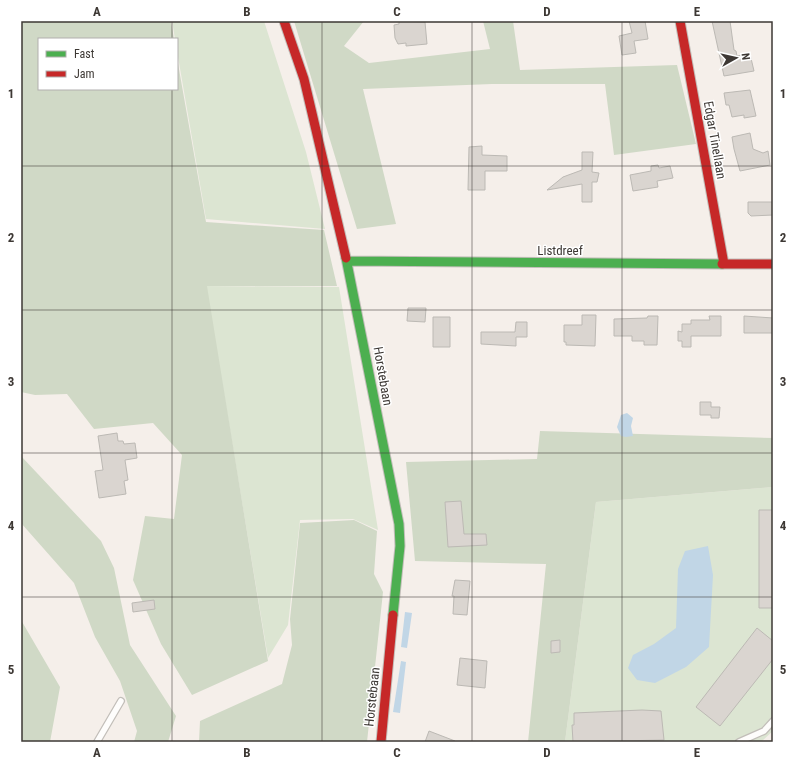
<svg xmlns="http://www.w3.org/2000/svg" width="794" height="763" viewBox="0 0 794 763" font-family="'Roboto Condensed',sans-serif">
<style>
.green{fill:#dce5d2}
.forest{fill:#d0d9c6}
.water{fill:#c1d6e6}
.building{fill:#dad5d0;stroke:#bcb9b4}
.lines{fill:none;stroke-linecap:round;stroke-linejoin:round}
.lane-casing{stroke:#c2beb9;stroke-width:8}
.fast-casing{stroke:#c2beb9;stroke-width:11}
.jam-casing{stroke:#c2beb9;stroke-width:11}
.lane{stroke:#fefdfc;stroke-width:5.5}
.fast{stroke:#4caf50;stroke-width:9}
.jam{stroke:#c62828;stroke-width:9}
.grid{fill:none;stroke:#3d3834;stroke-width:1;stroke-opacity:0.55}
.labels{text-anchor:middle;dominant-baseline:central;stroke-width:3;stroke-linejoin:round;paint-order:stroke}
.street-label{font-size:13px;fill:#3d3834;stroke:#fff}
.neatline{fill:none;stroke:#3d3834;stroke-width:1.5}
.grid-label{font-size:13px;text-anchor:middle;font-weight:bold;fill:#3d3834}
</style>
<rect width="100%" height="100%" fill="#f5efea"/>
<path class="green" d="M172,21H264L306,152L325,229L206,219L177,51V39H175Z
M206,286L339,287L378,530L353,519L300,520L288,625L268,658Z
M773,487V731L761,742H565L596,502Z"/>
<path class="forest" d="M21,21H171L174,39H39V89H177V58L206,222L324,230L337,286H207L268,661L192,695L161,644L133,580L145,516L174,519L182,455L153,423L94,429L67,394L35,395L21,392Z
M294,21H364L344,46L369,63L490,49L483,21H513L520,70L677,65L696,144L614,155L605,84H492L363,89L396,224L357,229Z
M540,431L773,438V487L596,502L565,742H528L546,564L415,561L406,462L537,459Z
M21,456L101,541L114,568L130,645L176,716L168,742H134L137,731L120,681L95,637L74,583L21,523Z
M354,520L377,531L374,574L383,592L367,742H199L200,721L282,684L292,645L290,619L300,523Z
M21,620L60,687L50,742H21Z"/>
<path class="water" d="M627,413L633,418L631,426L633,436L626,437L621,436L617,427L621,415Z
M708,546L713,575L709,647L686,667L655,683L637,680L628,668L633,655L654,644L676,628L678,569L685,551Z
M405,612L412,613L407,648L401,647Z
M401,661L406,662L400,713L393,712Z"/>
<path class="building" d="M399,21L425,22L427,44L406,46V43L398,44L395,38L394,25L399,24Z
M629,21H645L648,39L634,41L636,53L622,55L619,36L632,33Z
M712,21H730L734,50L736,51L737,56L750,54L754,71L724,76Z
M750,90L756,116L744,118V115L732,117L729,105H726L724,93Z
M750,133L753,149L763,153L768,151L770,165L740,171L734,149L732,137Z
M482,146V155L507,156V171H485V190H468L469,147Z
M582,152H593L592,172L599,173L597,182H592V202H582V184L547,190L563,177L582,170Z
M658,165L659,168L670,166L673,178L657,181L658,187L633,191L630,175L651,171V166Z
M748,202H773V215L751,216L748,213Z
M408,308H426L425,322L407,321Z
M582,315H596L595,346L566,345V342H564V325H582Z
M648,316H658L657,345H644V341H632V336H614V319L647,318Z
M709,316H721V336H691V347H682V341H678V331L682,332V324H691V320H710Z
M744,316L773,318V333H744Z
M433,317H450V347H433Z
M516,322H527V337H516V346L481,344V332H515Z
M700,402H711V407H720L719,418H711V415H700Z
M117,433L118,441H123L124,444L135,443L137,458L125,460L128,480L124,481L126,494L99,498L95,471L103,470L98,436Z
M461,501L464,534H486L487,545L448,547L445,502Z
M759,510H773V608H759Z
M455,580L470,581L467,615L453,614L454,596H452Z
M154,600L155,609L133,612L132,603Z
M757,628L773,641V659L720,726L696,707Z
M560,640V652L551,653V641Z
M460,658L487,661L485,688L457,685Z
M642,710L661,711L664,740L573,742L572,725H574V713Z
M429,731L455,741V742H425Z"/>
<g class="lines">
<defs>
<path id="lane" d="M97,742L121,701
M739,742L764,731L773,721"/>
<path id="fast" d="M346,258L399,524L400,546L393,615
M347,261L722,264"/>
<path id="jam" d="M284,21L304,79L346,258
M680,21L724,264
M722,264H773
M381,742L393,615"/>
</defs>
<use href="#lane" class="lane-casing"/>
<use href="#fast" class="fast-casing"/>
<use href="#jam" class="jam-casing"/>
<use href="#lane" class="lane"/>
<use href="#fast" class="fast"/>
<use href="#jam" class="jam"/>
</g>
<path class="grid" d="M172,21V39M322,21V742M472,21V742M622,21V742M172,89V742M21,166H773M21,310H773M21,453H773M21,597H773"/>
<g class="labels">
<g class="street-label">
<text transform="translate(715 140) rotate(80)">Edgar Tinellaan</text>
<text x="560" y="250">Listdreef</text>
<text transform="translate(383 376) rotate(80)">Horstebaan</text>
<text transform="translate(372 697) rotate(-84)">Horstebaan</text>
</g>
</g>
<rect width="794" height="763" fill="none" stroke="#ffffff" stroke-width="44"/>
<rect x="38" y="38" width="140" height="52" fill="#ffffff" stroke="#b1afae"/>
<rect x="46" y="51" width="20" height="6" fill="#4caf50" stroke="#b1afae"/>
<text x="74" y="58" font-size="12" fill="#3d3834">Fast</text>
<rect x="46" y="71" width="20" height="6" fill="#c62828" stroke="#b1afae"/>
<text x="74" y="78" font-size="12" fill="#3d3834">Jam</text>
<g transform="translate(736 58) rotate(82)" stroke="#ffffff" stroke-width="3" paint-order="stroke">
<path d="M0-3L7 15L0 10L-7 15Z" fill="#3d3834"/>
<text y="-6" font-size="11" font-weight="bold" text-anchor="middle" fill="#3d3834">N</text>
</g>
<rect x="22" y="22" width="750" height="719" class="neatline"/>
<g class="grid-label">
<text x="97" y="16">A</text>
<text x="247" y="16">B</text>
<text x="397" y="16">C</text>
<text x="547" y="16">D</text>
<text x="697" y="16">E</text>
<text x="11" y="98">1</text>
<text x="783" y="98">1</text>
<text x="11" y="242">2</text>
<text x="783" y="242">2</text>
<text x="11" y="386">3</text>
<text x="783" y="386">3</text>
<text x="11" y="530">4</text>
<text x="783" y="530">4</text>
<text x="11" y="674">5</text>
<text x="783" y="674">5</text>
<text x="97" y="757">A</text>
<text x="247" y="757">B</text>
<text x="397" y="757">C</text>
<text x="547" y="757">D</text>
<text x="697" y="757">E</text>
</g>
</svg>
